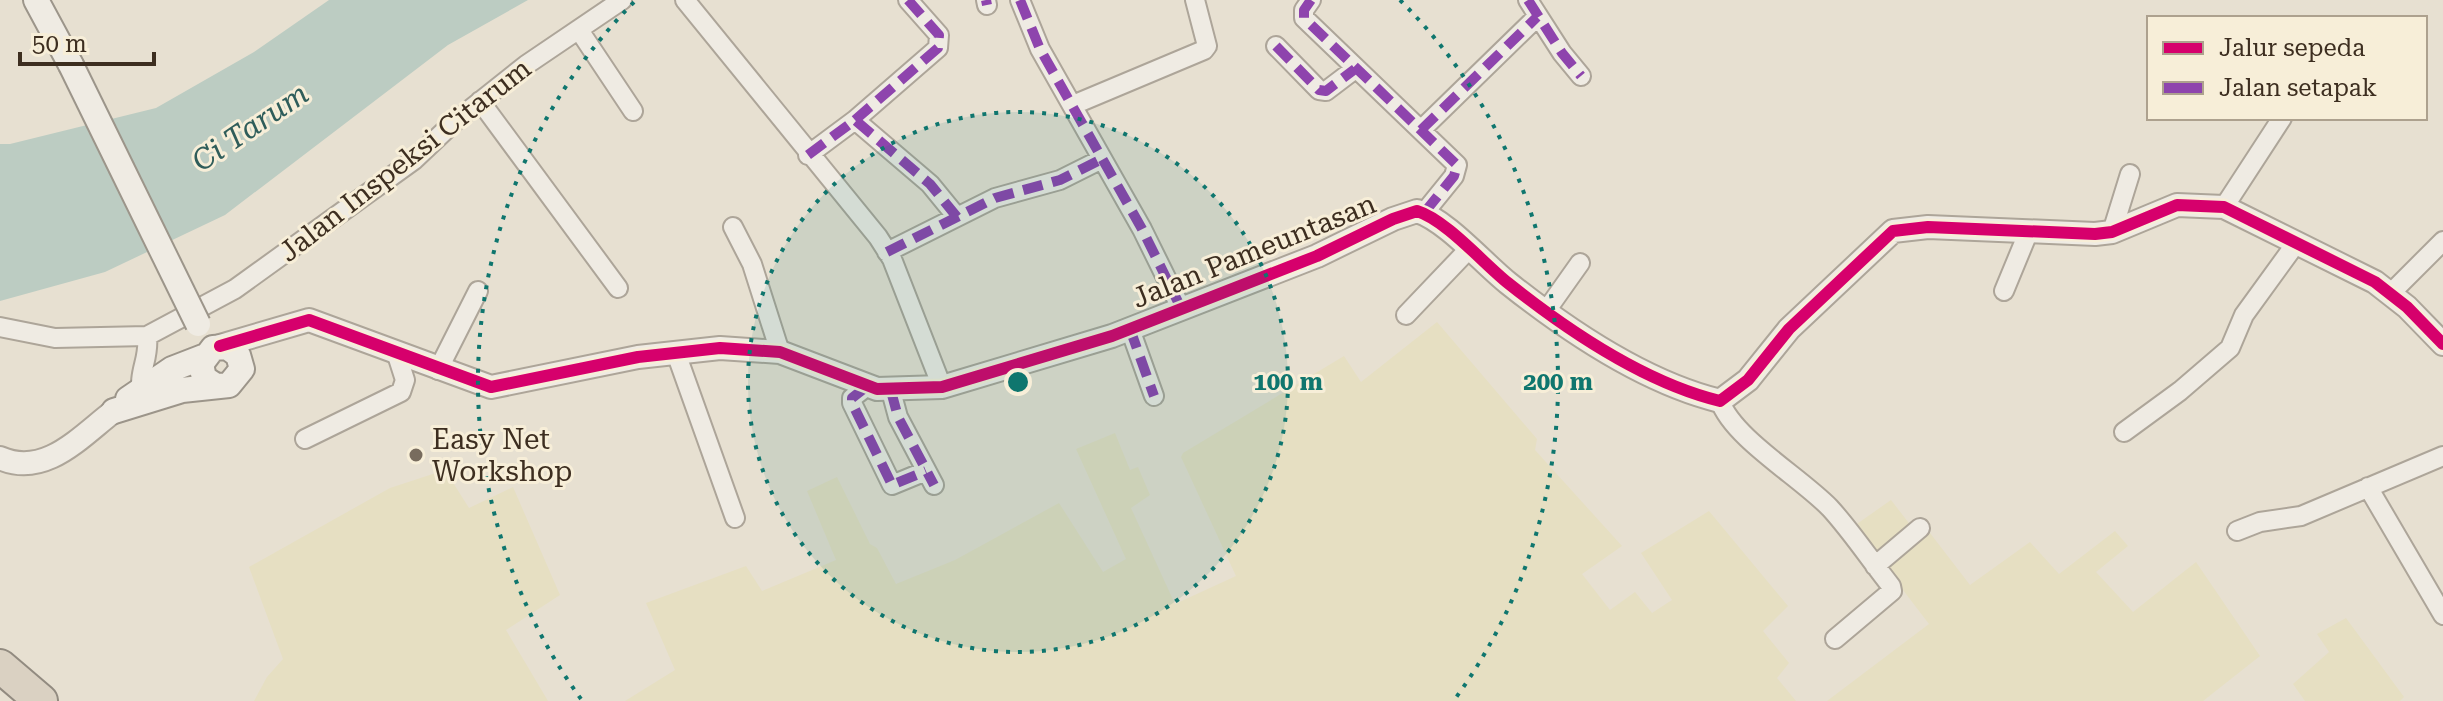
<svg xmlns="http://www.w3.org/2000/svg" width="2443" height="701" viewBox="0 0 2443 701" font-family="'Roboto Serif',serif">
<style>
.farmland{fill:#e6dfc2}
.water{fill:#bcccc2}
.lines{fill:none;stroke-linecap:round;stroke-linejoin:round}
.minor-casing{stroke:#ada599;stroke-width:22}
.tertiary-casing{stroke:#ada599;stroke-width:26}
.secondary-casing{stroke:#9c958a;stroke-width:28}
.motorway-casing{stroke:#928b80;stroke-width:36}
.minor{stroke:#efebe3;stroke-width:18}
.tertiary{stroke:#efebe3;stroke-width:22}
.secondary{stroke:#efebe3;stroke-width:24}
.motorway{stroke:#dad1c2;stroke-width:32}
.secondary-bridge-casing{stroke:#9c958a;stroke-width:28;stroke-linecap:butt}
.secondary-bridge{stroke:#efebe3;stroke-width:24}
.quiet{stroke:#8e44ad;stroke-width:10;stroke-dasharray:20 10;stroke-linecap:butt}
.cycleway-casing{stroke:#f7eed8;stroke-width:17}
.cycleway{stroke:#d6006c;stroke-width:12}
.ring{fill:none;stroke:#0f766e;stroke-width:4;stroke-dasharray:4 8}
.poi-dot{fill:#786c5e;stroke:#f7eed8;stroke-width:3}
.labels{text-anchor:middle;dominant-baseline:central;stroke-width:6;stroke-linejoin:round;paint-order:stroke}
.street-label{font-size:28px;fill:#3d2e20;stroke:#f7eed8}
.poi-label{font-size:28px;fill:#3d2e20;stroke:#f7eed8;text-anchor:start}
.water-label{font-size:30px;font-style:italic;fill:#2f5d5a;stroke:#f7eed8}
.centre{fill:#0f766e;stroke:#f7eed8;stroke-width:4}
.ring-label{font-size:24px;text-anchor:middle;font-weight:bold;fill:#0f766e;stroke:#f7eed8;stroke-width:6;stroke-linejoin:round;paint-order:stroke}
</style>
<rect width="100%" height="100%" fill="#e7e0d1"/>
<path class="farmland" d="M1437,322L1537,439L1535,450L1622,546L1582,574L1610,610L1635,592L1652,613L1672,600L1641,553L1709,511L1788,606L1763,631L1789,663L1777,678L1796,701H625L675,670L646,603L746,566L762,591L836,560L807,491L837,477L870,544L877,548L896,584L955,560L1059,503L1103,572L1126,559L1076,449L1115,433L1130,470L1138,467L1150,495L1131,508L1175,604L1236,576L1181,457L1183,453L1344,356L1361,382Z
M445,470L469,508L513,487L560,595L506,630L548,701H254L267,677L283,659L249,567L390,488Z
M1891,500L1922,540L1930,533L1970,585L2030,542L2059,574L2115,531L2128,546L2096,572L2133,612L2196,562L2260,656L2203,701H1827L1929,624L1854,526Z
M2346,618L2404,697L2400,701H2305L2293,684L2329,652L2317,634Z"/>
<path class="water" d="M329,0H528L448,45L225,215L105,272L0,301V144H10L156,108L254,52Z"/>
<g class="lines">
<defs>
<path id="minor" d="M685,0L878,237L892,259L942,387
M986,0L987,5
M1020,0L1040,49L1142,229L1181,308
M1311,0L1304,10V18L1457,165L1454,176L1424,213
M1528,0L1562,53L1581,76
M579,30L633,111
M1276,46L1319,90L1326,91L1355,69
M480,101L618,288
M1073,105L1204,50L1207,46L1195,0
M855,120L938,48L939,35L908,0
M1421,130L1537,17
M808,155L855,120L930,184L957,217
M2224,207L2282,118
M733,227L752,264L780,352
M2112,232L2130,174
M887,252L995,198L1060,180L1102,159
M2004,291L2028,233
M2391,293L2443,241
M1546,311L1580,263
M1406,315L1468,250
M0,327L55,338L147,336L235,289L414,160L453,123L526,65L622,0
M1130,329L1154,396
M676,353L735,518
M438,370L478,291
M866,387L852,398V403L892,485L926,471
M891,391L898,417L934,485
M143,399C136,372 150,361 147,336
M1720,401C1733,438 1800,477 1830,508C1852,532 1871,561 1891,586L1892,591L1835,639
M2124,432L2180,391L2230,348L2244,315L2297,242
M305,439L401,392L405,380L397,355
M2368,487L2443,615
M2237,531L2260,522L2301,516L2443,456
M1875,566L1920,528"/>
<path id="tertiary" d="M220,346L309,320L491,387L638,357L720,348L780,352L877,389L942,387L1112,336L1317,256L1393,219L1417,211C1446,220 1483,263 1508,283C1567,330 1646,383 1720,401L1748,380L1789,329L1893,231L1928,227L2095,234L2112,232L2177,205L2224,207L2375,282L2407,307L2443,344
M0,458C45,478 80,437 114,411"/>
<path id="secondary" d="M36,0L71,65
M128,399L172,369L203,357
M114,411L182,390L229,385L242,369L238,355L227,347L213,348L201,364L204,378L216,386"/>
<path id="motorway" d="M0,666L41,701"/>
</defs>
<use href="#minor" class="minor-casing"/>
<use href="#tertiary" class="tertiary-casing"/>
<use href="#secondary" class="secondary-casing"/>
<use href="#motorway" class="motorway-casing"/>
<use href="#minor" class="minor"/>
<use href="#tertiary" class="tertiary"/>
<use href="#secondary" class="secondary"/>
<use href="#motorway" class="motorway"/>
<defs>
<path id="secondary-bridge" d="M71,65L198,324"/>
</defs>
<use href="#secondary-bridge" class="secondary-bridge-casing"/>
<use href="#secondary-bridge" class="secondary-bridge"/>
<path class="quiet" d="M986,0L987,5
M1020,0L1040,49L1142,229L1181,308
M1311,0L1304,10V18L1457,165L1454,176L1424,213
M1528,0L1562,53L1581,76
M1276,46L1319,90L1326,91L1355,69
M855,120L938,48L939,35L908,0
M1421,130L1537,17
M808,155L855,120L930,184L957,217
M887,252L995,198L1060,180L1102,159
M1130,329L1154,396
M866,387L852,398V403L892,485L926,471
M891,391L898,417L934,485"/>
<defs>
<path id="cycleway" d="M220,346L309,320L491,387L638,357L720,348L780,352L877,389L942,387L1112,336L1317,256L1393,219L1417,211C1446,220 1483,263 1508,283C1567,330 1646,383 1720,401L1748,380L1789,329L1893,231L1928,227L2095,234L2112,232L2177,205L2224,207L2375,282L2407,307L2443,344"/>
</defs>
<use href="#cycleway" class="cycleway-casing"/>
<use href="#cycleway" class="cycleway"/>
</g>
<circle cx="1018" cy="382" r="270" fill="#0f766e" fill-opacity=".12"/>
<g class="ring">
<circle cx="1018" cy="382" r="270"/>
<path d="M581 699A540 540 0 0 1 636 0M1400 0A540 540 0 0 1 1455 699"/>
</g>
<circle class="poi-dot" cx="416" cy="455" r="8"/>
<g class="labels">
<g class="street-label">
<text transform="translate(405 160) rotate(-38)">Jalan Inspeksi Citarum</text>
<text transform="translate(1254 251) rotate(-22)">Jalan Pameuntasan</text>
</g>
<g class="poi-label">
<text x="432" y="439">Easy Net<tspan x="432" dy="32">Workshop</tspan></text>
</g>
<g class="water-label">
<text transform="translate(250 127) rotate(-34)">Ci Tarum</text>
</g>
</g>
<circle cx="1018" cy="382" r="12" class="centre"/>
<g class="ring-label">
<text x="1288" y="390">100 m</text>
<text x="1558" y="390">200 m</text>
</g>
<rect x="2147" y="16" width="280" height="104" fill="#f7eed8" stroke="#ada18e" stroke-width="2"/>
<rect x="2163" y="42" width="40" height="12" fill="#d6006c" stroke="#ada18e" stroke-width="2"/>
<text x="2219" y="56" font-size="24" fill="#3d2e20">Jalur sepeda</text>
<rect x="2163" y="82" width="40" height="12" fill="#8e44ad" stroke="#ada18e" stroke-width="2"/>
<text x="2219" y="96" font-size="24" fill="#3d2e20">Jalan setapak</text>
<path d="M20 52v12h134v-12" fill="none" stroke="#3d2e20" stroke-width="4"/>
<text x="32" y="52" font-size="24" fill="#3d2e20" stroke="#f7eed8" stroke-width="6" paint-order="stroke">50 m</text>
</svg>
